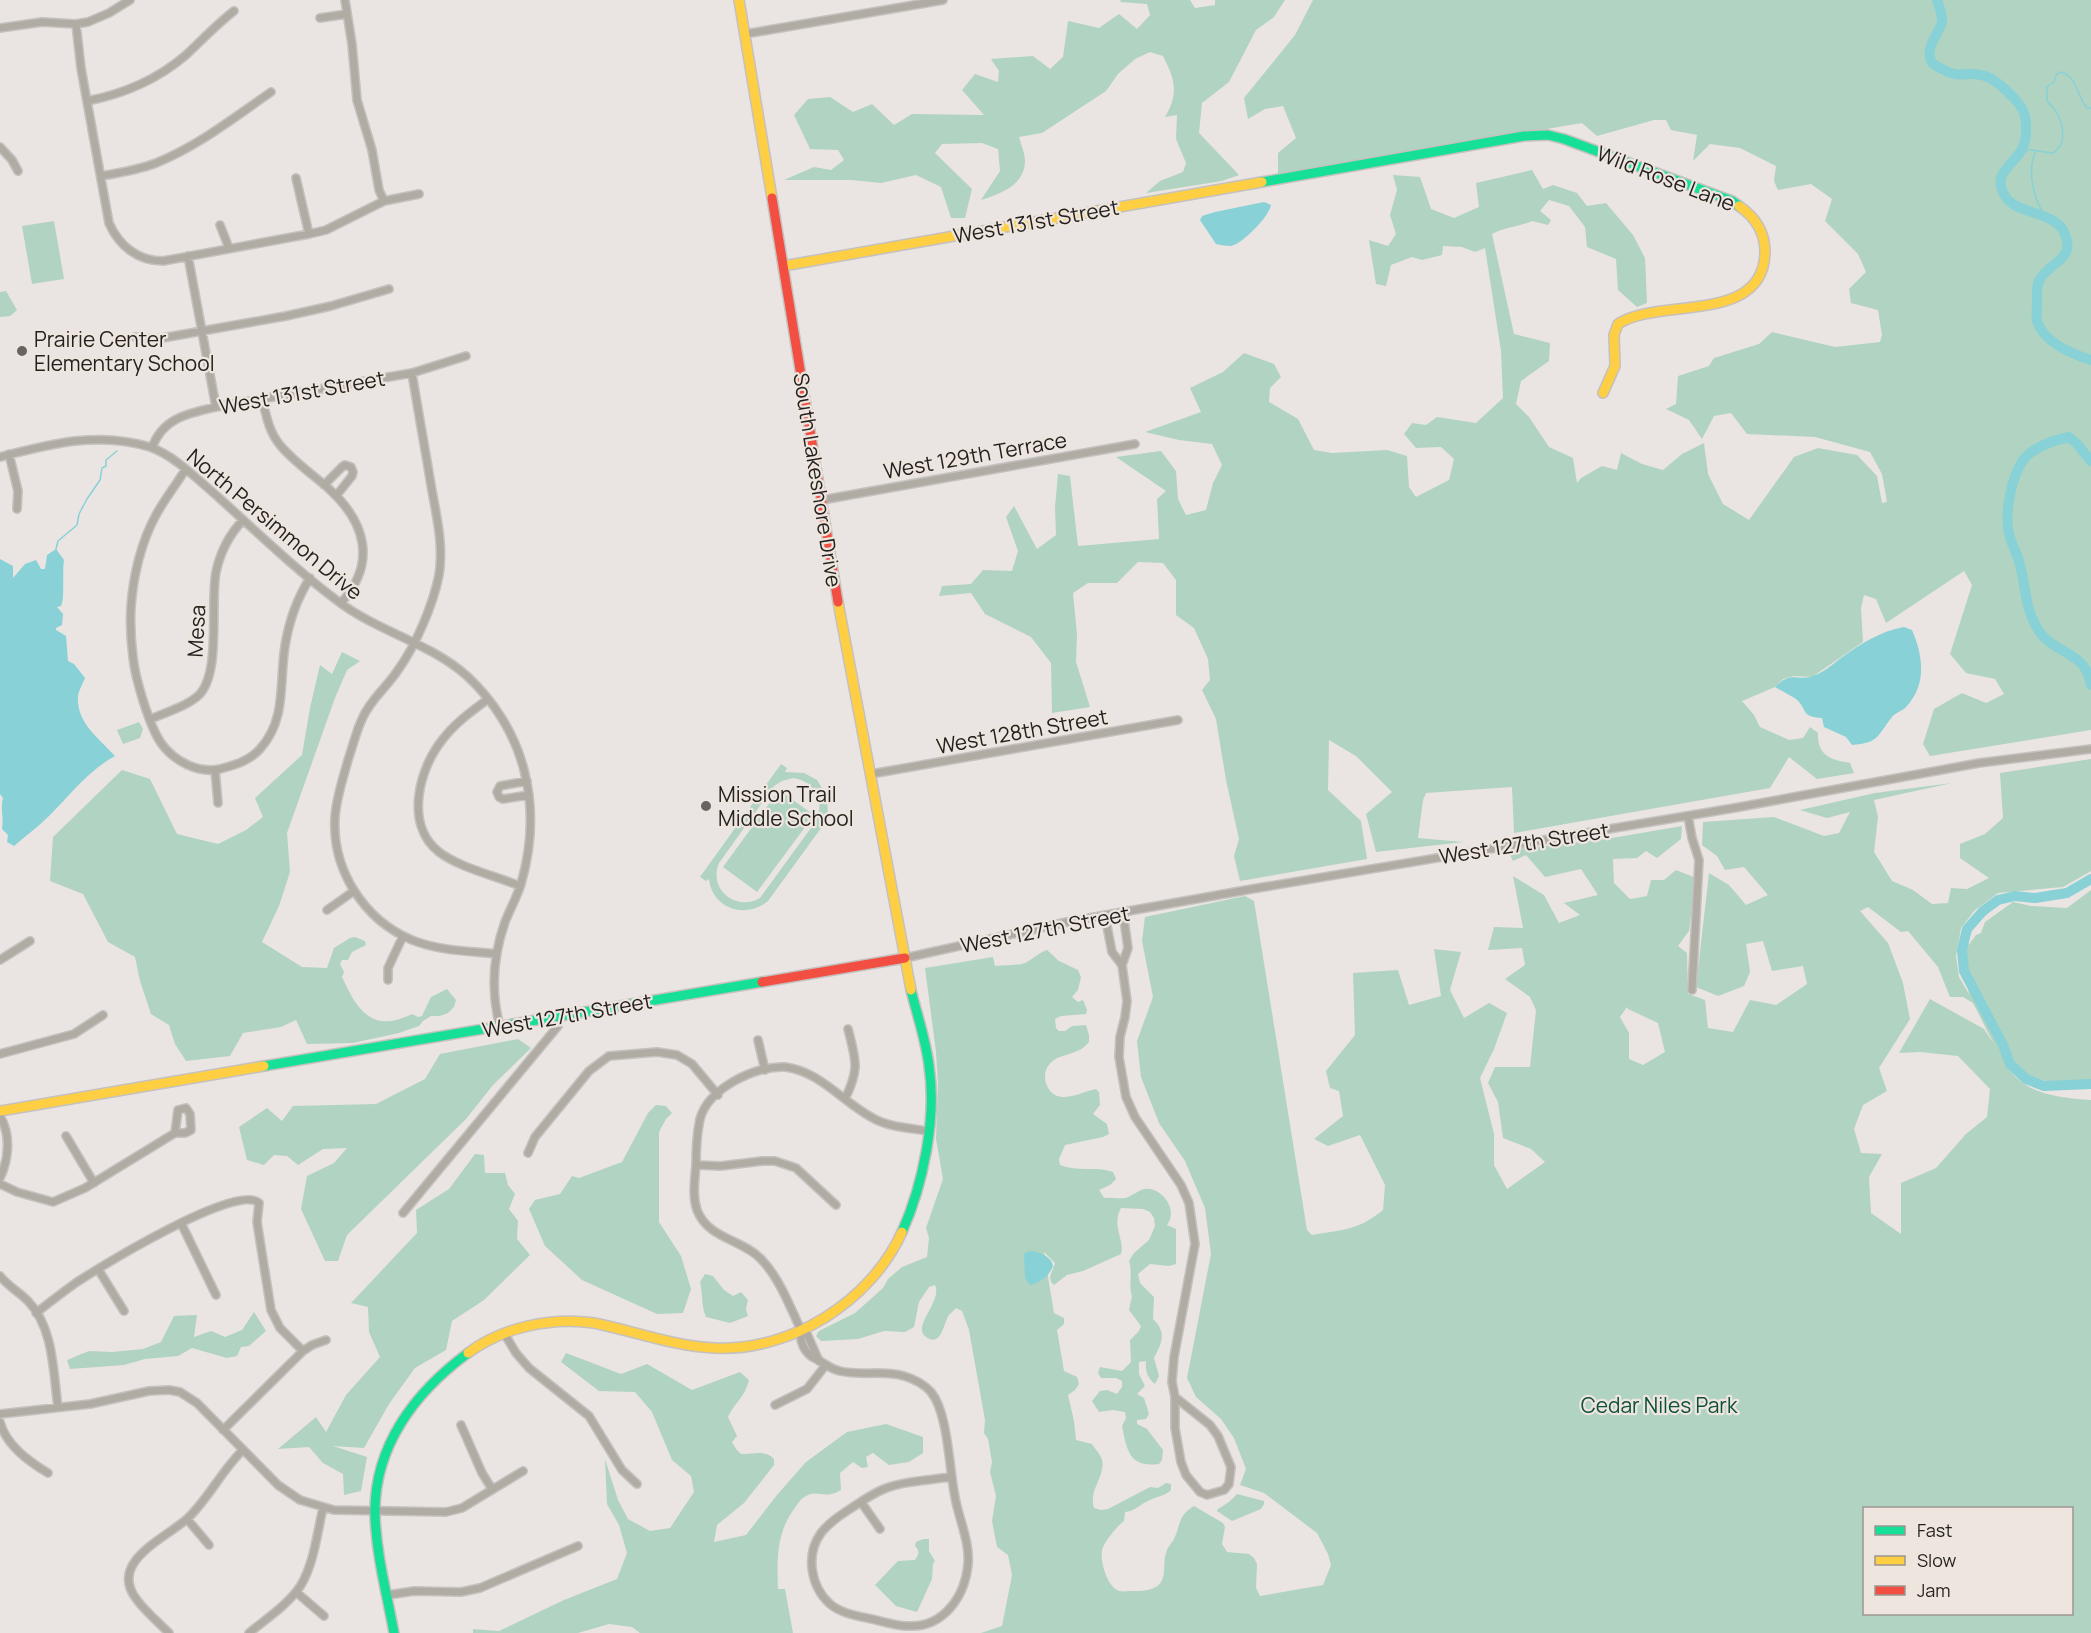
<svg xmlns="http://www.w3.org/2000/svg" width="2091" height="1633" viewBox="0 0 2091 1633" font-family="Manrope,sans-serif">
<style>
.green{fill:#b1d3c1;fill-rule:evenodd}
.water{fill:#88d1d6}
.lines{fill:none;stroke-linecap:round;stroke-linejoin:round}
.stream{stroke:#88d1d6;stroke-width:1.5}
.river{stroke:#88d1d6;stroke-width:10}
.street-casing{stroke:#c5c1bf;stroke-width:10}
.fast-casing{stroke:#c5c1bf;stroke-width:12}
.slow-casing{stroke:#c5c1bf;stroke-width:12}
.jam-casing{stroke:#c5c1bf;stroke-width:12}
.street{stroke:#b0aca4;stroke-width:7}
.fast{stroke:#16e098;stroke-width:9}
.slow{stroke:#ffcf43;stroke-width:9}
.jam{stroke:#f24e42;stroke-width:9}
.poi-dot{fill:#686462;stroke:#ede5de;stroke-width:2}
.labels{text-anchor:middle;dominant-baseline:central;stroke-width:4.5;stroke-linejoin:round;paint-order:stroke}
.street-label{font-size:21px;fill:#221f1d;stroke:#ede5de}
.poi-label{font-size:21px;fill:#221f1d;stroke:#ede5de;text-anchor:start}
.park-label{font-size:21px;fill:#0e5139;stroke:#ede5de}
</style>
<rect width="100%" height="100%" fill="#eae5e2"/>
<path class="green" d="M1121,0H1190L1195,8L1215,5V0H1285L1274,17L1256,30L1229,82L1202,103L1199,133L1239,175L1222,181L1146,193L1160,181L1183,172L1186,163L1176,139L1177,115L1165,117C1179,94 1175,79 1163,56L1150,52L1135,59L1118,74L1106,91L1042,133L1019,137C1021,145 1025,153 1025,161C1025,185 1000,194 981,200L1000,171L998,149L982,143L942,144L935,153L972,189L965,218H951L941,187L916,175L881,183L852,180H784L814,167L831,170L844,160L838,150L810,149L794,115L808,99L830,97L853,112L872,104L894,125L912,114L984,115L962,90L975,74L998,82L999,71L991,59L1033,56L1050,69L1063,57L1068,21L1099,28L1119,14L1137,29L1150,15L1147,4L1120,2Z
M1313,0H2091V730L1930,756L1923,744L1934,709L1962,693L1986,703L2004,694L1995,679L1966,673L1950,654L1972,585L1964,571L1886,623L1876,599L1864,595L1861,608L1863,642L1812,677L1794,676L1783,679L1775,687L1742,701L1754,715L1760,727L1789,740L1803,738L1810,727L1818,733C1817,755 1830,760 1850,763L1854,773L1817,779L1789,757L1770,788L1514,833L1512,787L1426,793L1423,800L1418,838L1463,842L1376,852L1366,814L1392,792L1356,756L1329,740L1328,790L1361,821L1367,859L1240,881L1234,856L1239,839L1226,780L1216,719L1202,690L1210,680L1208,659L1194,628L1176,615V580L1163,563L1138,562L1117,583H1088L1073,593L1077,635L1076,662L1090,707L1052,713L1051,663L1031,637L985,614L971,593L939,596L942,586L971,584L983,570L1012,571L1018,551L1006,517L1014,506L1037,549L1056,535L1055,507L1058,474L1070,476L1078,546L1159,539L1157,499L1166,491L1116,457L1161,451L1176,471L1178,499L1186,515L1206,510L1213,483L1222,465L1212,444L1179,440L1145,432L1201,412L1190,388L1223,372L1244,353L1274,364L1281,377L1270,388L1269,402L1298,419L1314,450L1332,453L1387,450L1407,456L1409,487L1416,497L1449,480L1454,459L1441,447L1416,448L1404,434L1412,423L1426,425L1437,417L1476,423L1503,398L1501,351L1485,248L1475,252L1462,247L1443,246L1442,255L1422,260L1412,257L1391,265L1386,286L1376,284L1369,240L1388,246L1396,234L1390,215L1397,190L1393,175L1420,177L1431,209L1454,218L1479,207L1476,183L1532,170L1543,189L1553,185L1577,193L1587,206L1606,203L1633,235L1645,258L1647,303L1637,307L1618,290L1616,259L1587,247L1585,227L1569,206L1549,200L1540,211L1551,220L1548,225L1532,221C1519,227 1505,227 1492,234L1514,334L1550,343L1549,361L1521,381L1516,404L1529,417L1549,447L1573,458L1577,483L1581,478L1602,466L1617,470L1621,453L1642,464L1663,470L1682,454L1704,443L1708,474L1723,504L1749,520L1794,457L1818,448L1857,455L1877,476L1882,503L1887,502L1882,474L1870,452L1815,437L1747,434L1731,413L1714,416L1702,439L1689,420L1666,409L1676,404L1678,376L1709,366L1714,358L1759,344L1772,332L1835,347L1880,342L1882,335L1878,310L1851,303L1849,289L1866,272L1858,254L1825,221L1832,199L1811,184L1778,190L1774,181L1776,166L1740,148L1710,144L1693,161L1697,135L1671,130L1666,120H1654L1597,136L1582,123L1278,174V153L1296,138L1283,106L1265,109L1248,119L1244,98L1295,35Z
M54,221L64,279L32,284L22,226Z
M6,291L17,310L10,316L0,317V292Z
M342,652L360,661L347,670L335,698L287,833L290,872L279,906L262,942L302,967L327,968L334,948L350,938L355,937L365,941L366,945L352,952L348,960H342L340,964L344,972L342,977C357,1010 372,1034 412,1014L418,1017L422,1016L431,997L447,989L456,1000L454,1007L448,1013L440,1016H431L423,1021L419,1026L399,1033L353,1043L307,1044L296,1020L281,1027L243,1033L230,1056L186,1061L175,1044L169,1025L151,1014L140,981L135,957L108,942L83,894L50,881L53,837L122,770L150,779L177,834L218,844L246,830L263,817L255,798L302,755L310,708L320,665L332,674Z
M139,722L143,729L140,738L123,744L117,730Z
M2091,759V871L2063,887L1998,893L1974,911L1961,928L1956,956L1959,977L1969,994L1962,954L1976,935L1981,933L1985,922L2013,902L2031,906L2067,908L2091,890V1081L2052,1083L2024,1074L2021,1068L2004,1062C2023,1095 2056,1097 2091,1100V1633H981L1002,1626L1012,1575L1008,1555L997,1547L992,1521L996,1496L990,1472L992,1462L988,1439L984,1433L985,1420L969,1330L962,1311L956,1308C953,1312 948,1314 947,1319C943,1327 940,1347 926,1337C911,1327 943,1301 935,1285L929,1287L919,1302L914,1327L905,1332L884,1331L858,1339L821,1341L816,1336L819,1331L855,1313L883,1288L888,1279L902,1267L927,1257L929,1238L926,1228L943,1179L936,1139L938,1083L936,1052L925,968L993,957L995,966C1005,965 1016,966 1025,963C1033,959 1038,953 1047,950L1059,961L1078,970L1081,977L1078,990L1072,997L1078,1002L1083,1000L1087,1010L1086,1014L1061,1016L1055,1019L1056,1028L1059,1031H1065L1072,1026L1086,1025L1089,1035V1042C1077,1058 1054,1051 1046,1070C1044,1076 1045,1082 1048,1088C1059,1106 1080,1092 1096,1089L1099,1092L1100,1105L1093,1114L1107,1124L1109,1134L1103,1137L1065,1145L1059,1159L1060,1165C1077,1172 1096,1166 1113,1172L1116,1179L1110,1185L1099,1190L1104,1198C1111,1197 1122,1200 1128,1197C1134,1195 1138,1190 1145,1189C1161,1187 1179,1209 1167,1225L1176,1229V1264L1169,1266L1150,1264L1138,1274L1140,1283L1154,1297L1153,1319C1167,1332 1162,1343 1154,1358L1159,1376L1155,1384C1147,1378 1145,1370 1146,1361L1139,1362V1374L1145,1386L1137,1394L1144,1398L1149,1414L1146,1419L1137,1420V1424L1147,1429L1163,1450L1162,1460L1159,1464C1129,1468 1127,1450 1122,1426L1126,1418L1125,1412L1113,1410L1099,1412L1092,1401L1100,1391L1107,1390L1117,1394L1122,1387V1381L1116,1378H1101L1098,1373L1100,1367L1122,1371L1131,1362L1130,1340L1139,1331L1141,1326L1129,1310L1132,1296C1128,1286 1133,1273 1129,1261L1134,1253L1149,1240L1155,1226L1154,1218L1150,1212L1143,1209L1121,1208C1111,1226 1125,1240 1121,1254L1083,1271L1067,1275L1054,1285L1051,1282L1050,1277L1055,1263L1044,1252L1054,1313L1064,1318V1324L1057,1330L1064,1371L1077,1377L1079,1384L1075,1390L1068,1395L1074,1421L1076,1440L1092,1444C1095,1449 1101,1455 1102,1460C1106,1476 1088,1490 1094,1508L1101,1510L1108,1509L1150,1487L1158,1488L1166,1483L1171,1484V1490C1164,1497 1156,1496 1148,1501C1139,1505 1135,1511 1125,1512L1124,1521C1117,1526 1104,1542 1102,1550C1100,1561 1107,1587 1119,1591C1123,1592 1129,1591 1133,1591C1141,1591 1149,1591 1156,1587C1168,1580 1162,1564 1166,1553C1167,1548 1170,1545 1173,1541C1181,1526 1177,1516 1194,1506L1223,1523L1225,1527L1222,1544L1227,1552L1249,1554L1254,1558L1257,1564L1256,1588L1260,1596L1323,1585L1331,1565L1328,1554L1317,1533L1264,1493L1240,1485L1246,1469L1234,1438L1221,1419L1196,1397L1187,1378L1211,1254L1205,1208L1185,1161L1159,1123L1141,1077L1137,1041L1153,997L1142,941L1145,917L1245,896L1254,901L1307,1230L1312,1235C1342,1230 1359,1230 1383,1210L1385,1185L1360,1135L1328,1146L1314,1139L1343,1116L1339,1091L1330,1088L1326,1071L1355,1035L1353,973L1398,970L1409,1005L1441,996L1434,949L1461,952L1450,990L1464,1018L1489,1003L1507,1013L1494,1049L1480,1078L1494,1134V1165L1507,1189L1545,1162L1531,1149L1503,1138L1498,1102L1488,1083L1495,1067H1530L1536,1010L1530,997L1505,979L1525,965L1522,948L1488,950L1494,927L1523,928L1513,876L1544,895L1559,923L1580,915L1564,903L1598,895L1581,869L1545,877L1526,855L1513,861L1508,850L1606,839L1682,826L1681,839L1657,858L1646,851L1637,858L1613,859L1614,883L1630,899L1647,896L1651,880H1664L1676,870L1696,878L1689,931L1678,946L1687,953L1688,994L1705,1000L1708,1028L1733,1032L1750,1000L1776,1005L1807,984L1803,966L1772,971L1763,941L1746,944L1750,972L1744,986L1718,996L1696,987L1709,873L1729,885L1746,905L1768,895L1744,867L1725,870L1717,856L1702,845L1703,822L1774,817L1824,836L1839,833L1850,812L1827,818L1800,810L1875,793L1952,783L1874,800L1878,817L1874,852L1892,881L1913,890L1932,904L1948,903L1951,888L1967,889L1989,878L1960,858V844L1985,834L2003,818L2000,773ZM1868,907L1901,932L1908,931L1938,967L1950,997H1963L1973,1003L1994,1044L1984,1029L1930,999L1899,1053L1920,1052L1958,1056L1990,1089L1987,1117L1966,1134L1936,1168L1901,1183V1234L1871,1213L1869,1177L1882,1154L1861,1153L1854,1129L1863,1105L1887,1091L1879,1068L1910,1019L1903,983L1888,943L1860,911ZM1627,1007L1628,1009L1658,1023L1665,1052L1643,1065L1629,1059V1033L1620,1017ZM1864,1508H2072V1614H1864Z
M781,764L787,768L785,772L804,773L817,780L826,794L828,812L824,824L768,901C745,920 712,908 709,879L706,881L700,877ZM793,778C815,781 825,801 816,821L760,898C736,912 708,889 719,863L774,786L782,781Z
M779,790L814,815L757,892L723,867Z
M518,1039L531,1048L493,1085L466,1119L347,1235L338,1261H325L301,1209L307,1176L334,1163L347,1148L323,1149L298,1165L287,1156L274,1155L264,1165L247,1160L239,1127L267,1108L282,1121L293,1106L376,1104L425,1079L440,1054Z
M656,1105L666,1106L672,1113L666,1119L659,1132V1222L681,1256L691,1289L683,1313L657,1314L582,1280L545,1246L529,1209L535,1200L560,1194L572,1176L579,1178L622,1162L648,1113Z
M475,1154L484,1155L485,1173H505L508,1185L515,1194L509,1209L518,1221L517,1239L530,1255L484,1300L452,1321L446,1350L415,1368L389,1404L364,1448L333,1446L367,1457L361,1491L344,1495L343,1474L323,1463L309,1447L278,1449L316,1417L326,1432L346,1395L380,1357L369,1332L368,1307L351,1303L417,1233L416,1210L449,1189Z
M705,1274L713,1276L724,1290L733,1296L741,1292L748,1300L746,1309L748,1316L730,1323L706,1317C701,1306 703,1294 700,1282Z
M254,1312L266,1331L249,1346L241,1347L237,1356L227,1358L192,1348L178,1356L145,1359L124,1365L70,1369L67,1360L89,1351L112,1352L143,1349L161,1342L174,1316L197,1315L194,1337L211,1331L225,1337L242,1330Z
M566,1353L621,1374L647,1364L692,1390L740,1372L749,1380C744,1399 735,1402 728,1417L737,1436L732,1442L736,1449L741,1454C753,1455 765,1449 774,1459V1465L744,1503L717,1525L714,1542L746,1535L777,1495L806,1462L847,1432L886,1424L923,1437V1453L909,1462L889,1465L873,1453L866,1457L868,1467L862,1468L853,1462L840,1473L841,1490C825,1500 818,1489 806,1496C801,1498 797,1505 794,1509C776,1534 777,1560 778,1589H785L793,1633H640L632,1627L609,1624L578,1633H473V1629L499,1631L564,1600L617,1579L627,1553L619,1525L607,1504L605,1459L618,1500L628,1519L650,1531L670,1528L694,1492L691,1476L672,1460L652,1412L635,1392L599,1391L561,1362Z
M1237,1494L1264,1501V1504L1261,1509L1232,1521L1217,1511L1218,1509L1229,1502Z
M923,1539H929V1551L935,1561L933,1564L932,1579L917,1612L896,1606L875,1585L898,1561L915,1560C919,1554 920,1551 915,1546L916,1542Z"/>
<path class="water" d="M1264,202L1271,205C1269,217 1242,244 1231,246C1226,246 1221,245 1216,244L1200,220L1202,216L1215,212Z
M56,549L64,560C62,571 65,599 61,606L57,607L63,614L62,625L56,628V630L66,636L68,661L74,664L85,678C83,683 79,690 78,696C76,723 100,739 115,756C89,770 70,795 49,816C38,827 25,836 14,846L7,842L8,835L2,829C4,817 0,809 3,798L0,794V559L13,566V578L25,564L36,560L41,569H45L47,555Z
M1904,627L1912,630C1923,655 1927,684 1907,706C1903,711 1896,712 1892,717C1877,736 1879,743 1852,745L1846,737L1824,727L1822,718C1800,717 1808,709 1796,699C1790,695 1782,691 1775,687C1792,670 1797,682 1813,676C1823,673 1833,664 1841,658C1861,644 1880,631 1904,627Z
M1032,1251C1041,1253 1051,1256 1053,1266C1050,1275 1040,1283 1030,1285L1025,1278L1024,1255L1026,1252Z"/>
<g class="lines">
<path class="stream" d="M2022,149L2053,153C2067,144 2064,127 2057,113C2055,109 2051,106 2048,102C2046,98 2047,91 2047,87L2054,82L2056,75L2061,72C2078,77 2076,95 2087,108H2091
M2035,153C2027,172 2034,198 2044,215
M56,549L58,541L77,525L79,514L87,499L100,480L102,468L106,466V460L117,451"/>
<path class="river" d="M1937,0C1939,6 1943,16 1942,22C1938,35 1925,47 1931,61C1933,65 1938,67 1942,69C1960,80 1968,70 1985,76C1997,80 2020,101 2024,113C2027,122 2027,141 2022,149C2014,165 1991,173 2005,196C2016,215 2055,210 2065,234C2076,261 2048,262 2039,281C2036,287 2037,296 2037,303C2037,309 2036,316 2037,321C2044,343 2072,354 2091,360
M2091,461L2077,444L2069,437C2055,440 2042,444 2030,453C2012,467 2004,513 2009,534C2012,546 2019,557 2021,569C2026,591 2026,612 2039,631C2054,654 2086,651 2091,685
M2091,879L2067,893L2035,898L2015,896L1998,900L1983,911L1967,929L1962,950L1964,971L2003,1045L2010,1064L2026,1079L2044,1086L2091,1084"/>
<defs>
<path id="street" d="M345,0L352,44L357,100L372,150L379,190L384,201
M320,18L347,14
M76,24L81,68L109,223C119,246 138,261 163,261L309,234L326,230L384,201L419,194
M0,28L42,22L76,24L88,22L109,13L130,0
M745,34L943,0
M87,101C124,94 158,79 186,55C202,40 217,24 234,11
M0,147L12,160L18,171
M101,176C119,173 138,170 156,163C198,146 235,117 271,92
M296,178L309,234
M220,225L229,248
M188,256L216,407
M135,337L157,339L286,316L331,306L389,289
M412,373C418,411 425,448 431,485C436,514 444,545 439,575C433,605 416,645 398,670C387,687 371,699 363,717C356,731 353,746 348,760C343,779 336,798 335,818C332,870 364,920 412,940C439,951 469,951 497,954
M262,398C266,415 269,432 280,445C293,461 312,474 328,488C366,522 377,563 341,603
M152,448C162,418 189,413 216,407L412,373L466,356
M9,454L18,491L17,509
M0,457C50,444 99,431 150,447C175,456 197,479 217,496C257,532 296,570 339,602C379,632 430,643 467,676C494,701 515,734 524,770C534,808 532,846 521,884C517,897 510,909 505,922C493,956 491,993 500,1027
M185,470C176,485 164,500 156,515C141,542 133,577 131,607C130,623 131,641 133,657C135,678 149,725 161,743C174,761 198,774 220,769C235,765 249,761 260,749C287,719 279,683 285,646C289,621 296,600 310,578
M324,485L342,467L345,465L351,467L353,472L352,476L336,496
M822,500L1135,444
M488,699C472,711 455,723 443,739C419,768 404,825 439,852C460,868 496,876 520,886
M151,719C166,712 188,706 200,694C221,670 210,604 216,572C220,553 230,534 243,520
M215,770L218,803
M871,774L1178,720
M527,781L500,786L497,792L499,797L503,799L529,795
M1688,816L1692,838L1699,860L1692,990
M327,910L354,891
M1105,916L1112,952L1122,965L1128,948L1123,913
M905,958L1067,922L1252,889L1734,808L1979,763L2091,749
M0,960L30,941
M1122,965L1127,1001L1125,1017L1120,1037L1119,1057L1126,1097L1135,1117L1181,1185L1189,1203L1195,1244L1174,1357L1172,1382L1175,1397V1428L1181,1462L1186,1475L1200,1492L1207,1495L1224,1490L1229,1484L1231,1467L1218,1436L1210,1425L1175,1397
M388,980V968L403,936
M758,1040L765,1070
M0,1054L74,1034L103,1015
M845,1099C860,1068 856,1061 848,1029
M0,1116C11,1135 9,1159 0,1178
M66,1136L94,1183
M528,1153L535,1137L589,1071L609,1056L657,1052L677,1055L692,1064L718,1095
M696,1165L721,1166L762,1161H775L796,1168L836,1205
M0,1184L17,1192L53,1202L85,1188L175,1133L178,1110L186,1108L190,1114L191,1130L185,1133H175
M403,1213L558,1026L557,1017
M181,1223L216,1295
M98,1269L124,1311
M0,1276C8,1286 19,1292 28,1301C54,1328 53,1372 58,1407
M36,1313C50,1302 63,1292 77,1282C102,1266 238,1182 259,1203L257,1222L271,1310L280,1328L303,1351
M801,1330C799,1342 805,1354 816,1359C825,1363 830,1369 840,1371C861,1376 883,1370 904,1376C914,1379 924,1384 931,1392C949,1414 949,1473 956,1502C960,1521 970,1544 968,1564C965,1597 943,1628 908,1626C896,1626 884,1622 872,1619C858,1616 842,1614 830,1604C811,1587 805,1555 821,1533C830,1521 844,1513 856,1505C865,1499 874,1493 884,1489C904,1481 929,1480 951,1477
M504,1333L516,1353L529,1368L589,1416L622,1470L637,1484
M819,1361L807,1334L801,1330C789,1305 780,1279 761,1259C742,1239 708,1239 697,1210C692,1195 695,1179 696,1165C696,1150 697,1133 700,1119C708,1089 755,1065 785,1067C819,1071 842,1101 871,1117C887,1127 909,1128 928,1131
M775,1405L807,1389L825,1366
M0,1414L90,1404L149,1391L169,1390L180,1392L197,1403L278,1485L300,1500L334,1510L446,1512L462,1508L523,1471
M0,1422C6,1445 28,1461 48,1473
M461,1425L482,1473L492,1489
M223,1430L303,1351L312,1345L326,1340
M861,1502L880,1529
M187,1519L209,1545
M296,1592L324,1616
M388,1595L414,1591L461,1592L480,1588L578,1546
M169,1633C159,1623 146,1612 137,1600C107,1562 165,1539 188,1518C209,1498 222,1470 243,1450
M249,1633C266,1619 289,1604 301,1585C314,1563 317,1534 323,1508"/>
<path id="fast" d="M1262,182L1524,136L1548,135L1564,139L1732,201L1739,206
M264,1066L762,982
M902,1232C923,1185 937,1118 929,1066C926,1040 917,1015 911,990
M394,1633C387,1594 376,1554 375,1514C374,1446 415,1392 468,1353"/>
<path id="slow" d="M739,0L772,198
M783,266L1262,182
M1603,393L1615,366L1614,335L1618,324C1659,297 1764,325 1765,252C1765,232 1755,217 1739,206
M838,602L911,990
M0,1111L264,1066
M468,1353C503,1327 551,1317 594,1323C634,1331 673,1346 714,1348C791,1352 871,1301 902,1232"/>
<path id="jam" d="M772,198L838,602
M762,982L905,958"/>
</defs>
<use href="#street" class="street-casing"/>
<use href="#fast" class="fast-casing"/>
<use href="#slow" class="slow-casing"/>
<use href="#jam" class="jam-casing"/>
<use href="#street" class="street"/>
<use href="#fast" class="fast"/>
<use href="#slow" class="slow"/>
<use href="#jam" class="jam"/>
</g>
<g class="poi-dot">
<circle cx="22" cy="351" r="6"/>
<circle cx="706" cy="806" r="6"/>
</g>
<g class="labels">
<g class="street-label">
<text transform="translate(1666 178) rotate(21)">Wild Rose Lane</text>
<text transform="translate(1036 221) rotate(-10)">West 131st Street</text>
<text transform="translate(302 392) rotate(-10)">West 131st Street</text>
<text transform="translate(975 455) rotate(-10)">West 129th Terrace</text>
<text transform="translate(818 480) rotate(81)">South Lakeshore Drive</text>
<text transform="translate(275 524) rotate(40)">North Persimmon Drive</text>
<text transform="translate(196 631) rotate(-87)">Mesa</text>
<text transform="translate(1022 731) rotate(-10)">West 128th Street</text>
<text transform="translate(1524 843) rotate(-9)">West 127th Street</text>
<text transform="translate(1045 929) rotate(-11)">West 127th Street</text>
<text transform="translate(567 1015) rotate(-10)">West 127th Street</text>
</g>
<g class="poi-label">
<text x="34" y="339">Prairie Center<tspan x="34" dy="24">Elementary School</tspan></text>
<text x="718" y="794">Mission Trail<tspan x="718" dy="24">Middle School</tspan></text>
</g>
<g class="park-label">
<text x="1659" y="1405">Cedar Niles Park</text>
</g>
</g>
<rect x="1863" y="1507" width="210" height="108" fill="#ede5de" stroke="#9c9691" stroke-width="1.5"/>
<rect x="1875" y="1526" width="30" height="9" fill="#16e098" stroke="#9c9691" stroke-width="1.5"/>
<text x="1917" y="1537" font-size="18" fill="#221f1d">Fast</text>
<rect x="1875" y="1556" width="30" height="9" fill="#ffcf43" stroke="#9c9691" stroke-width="1.5"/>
<text x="1917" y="1567" font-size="18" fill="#221f1d">Slow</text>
<rect x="1875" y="1586" width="30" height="9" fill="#f24e42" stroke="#9c9691" stroke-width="1.5"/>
<text x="1917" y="1597" font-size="18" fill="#221f1d">Jam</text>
</svg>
